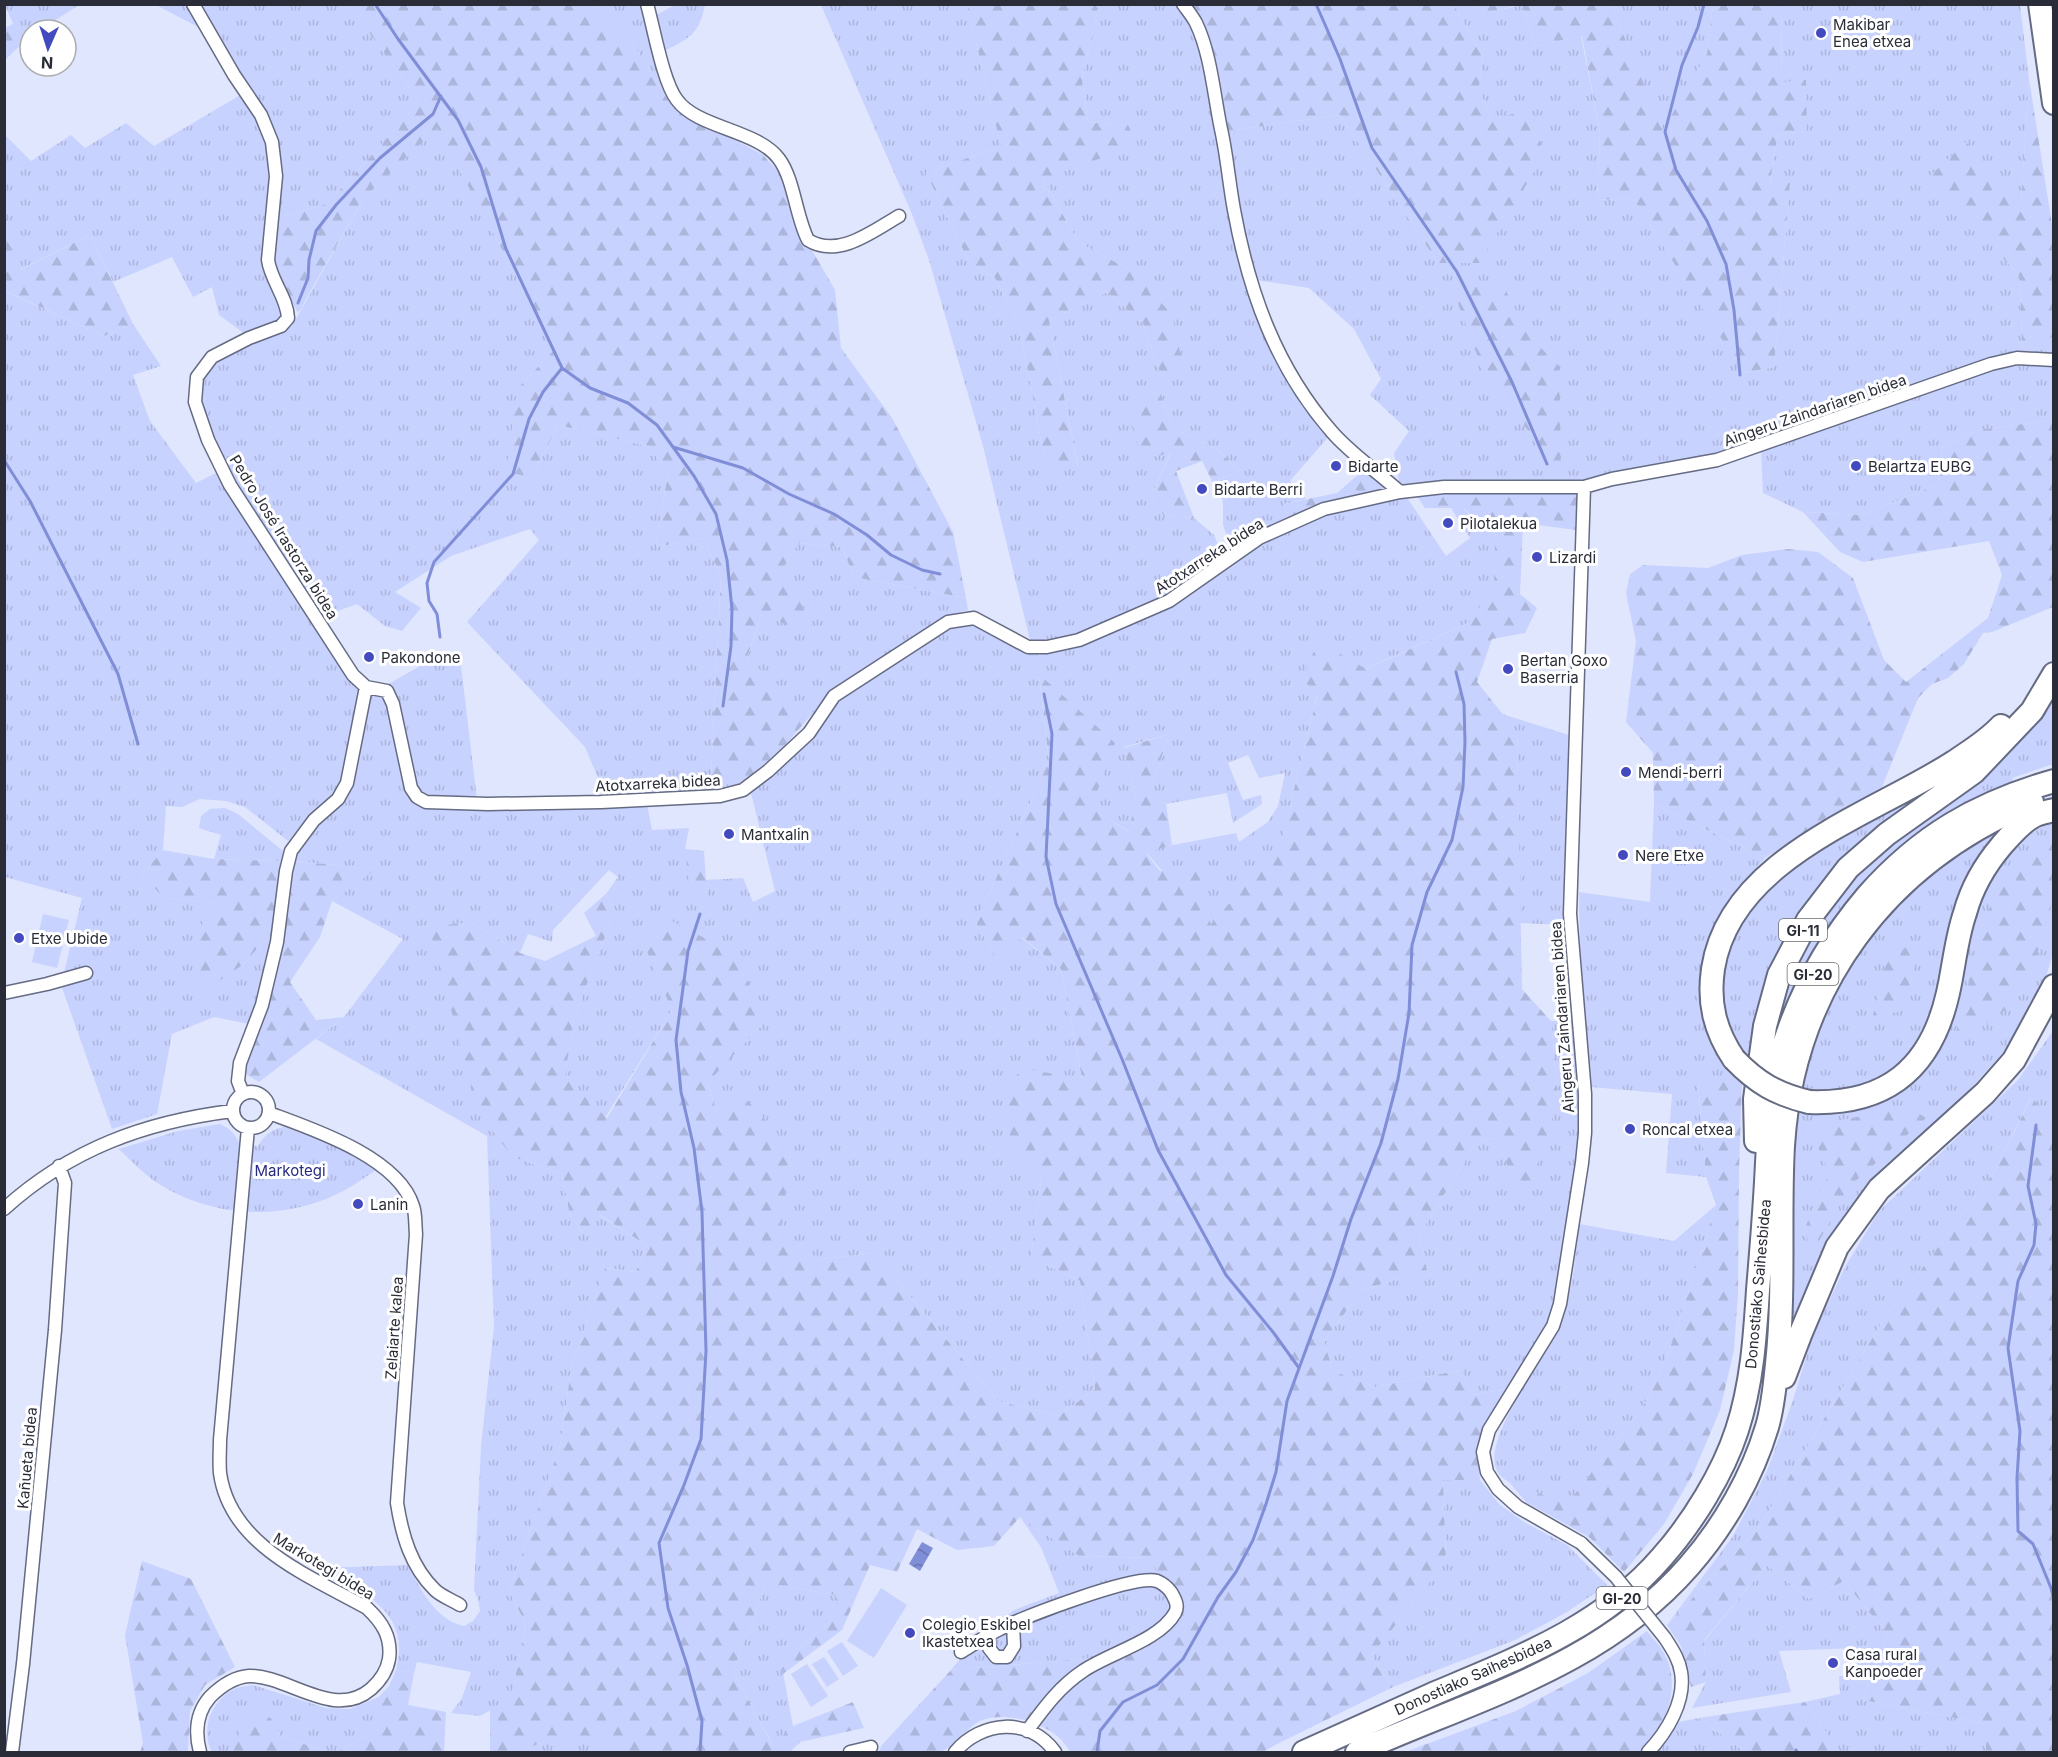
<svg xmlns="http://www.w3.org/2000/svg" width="2058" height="1757" viewBox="0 0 2058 1757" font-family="Inter,sans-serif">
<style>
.grass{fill:url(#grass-tufts)}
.forest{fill:url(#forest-firs)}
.pitch{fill:#c8d2fe}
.water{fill:url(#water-waves)}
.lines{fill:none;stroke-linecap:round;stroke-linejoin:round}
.stream{stroke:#808ed8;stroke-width:3}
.minor-casing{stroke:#656b83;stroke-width:15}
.motorway-casing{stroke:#656b83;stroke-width:26}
.minor{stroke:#fff;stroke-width:12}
.motorway{stroke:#fff;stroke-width:22}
.minor-bridge-casing{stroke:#656b83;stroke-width:15;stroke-linecap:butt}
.motorway-bridge-casing{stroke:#656b83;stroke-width:26;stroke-linecap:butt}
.minor-bridge{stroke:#fff;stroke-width:12}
.motorway-bridge{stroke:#fff;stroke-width:22}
.poi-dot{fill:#434abf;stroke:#fff;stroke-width:2}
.labels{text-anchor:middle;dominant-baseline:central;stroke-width:6;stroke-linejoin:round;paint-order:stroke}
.shield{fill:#fff;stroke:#6a6c73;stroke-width:1.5}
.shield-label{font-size:14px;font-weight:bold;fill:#2a2d37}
.poi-label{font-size:15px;fill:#2a2d37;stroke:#fff;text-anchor:start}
.street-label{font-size:15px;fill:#2a2d37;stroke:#fff}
.park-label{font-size:15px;fill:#272b80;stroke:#fff}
</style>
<defs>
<pattern id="grass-tufts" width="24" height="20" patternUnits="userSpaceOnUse" patternTransform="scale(1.5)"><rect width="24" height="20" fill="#c8d2fe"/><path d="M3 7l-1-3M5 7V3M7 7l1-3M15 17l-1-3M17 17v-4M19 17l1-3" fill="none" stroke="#acb5da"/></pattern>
<pattern id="forest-firs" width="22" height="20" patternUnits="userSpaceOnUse" patternTransform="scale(1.5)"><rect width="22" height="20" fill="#c8d2fe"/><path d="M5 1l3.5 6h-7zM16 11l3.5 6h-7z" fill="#acb5da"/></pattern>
<pattern id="water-waves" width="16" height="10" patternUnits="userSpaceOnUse" patternTransform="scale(1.5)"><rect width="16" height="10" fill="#808ed8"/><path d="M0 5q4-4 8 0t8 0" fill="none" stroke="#6974b0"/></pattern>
</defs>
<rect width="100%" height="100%" fill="#e0e6fd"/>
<path class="grass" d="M5,5H79L40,30H30L29,37L13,24Z
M156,5H187L200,28Z
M199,5H349L420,102L327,204L277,218L281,182L279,147L271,123L236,72Z
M592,5H642L668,100L634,45Z
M675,5H705C699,33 691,38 666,50L656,15Z
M821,5H967L1001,146L926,173L969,262L995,278L1019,324L1045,462L1078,466L1049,320L1107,292L1143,323L1161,374L1134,272L1078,242L1043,179L1128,125L1088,122L1082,80L1098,8L1094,5H1180L1193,25L1203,55L1260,321L1330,435L1290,481L1306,499L1284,504L1288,519L1232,550L1223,525V501L1213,483L1239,471L1218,450L1172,428L1160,391L1171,452L1151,496L1164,516L1194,518L1214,535L1223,557L1191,582L1104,625L1049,641L1030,640L983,446L929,260L912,214Z
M1454,5H1474L1477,15L1522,5L1536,46L1581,36L1600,133L1597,200L1633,198L1744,373L1774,367L1790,183L1770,184L1778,134L1807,131L1782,82L1781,5H2020L2029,79L2021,202L1931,176L2020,277L2022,351L2053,336V354L2022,352L1994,356L1805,426L1691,462L1582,483L1412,488L1399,482L1394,453L1409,431L1370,395L1381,379L1354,329L1309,288L1256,280L1240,209L1228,131L1340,115L1438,263L1491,120L1479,88L1483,58Z
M1611,5H1713L1707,54L1663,131Z
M242,94L262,125L267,142L270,167L269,200L262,258L266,275L282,306L283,314L277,323L245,334L219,315L212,287L193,297L172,257L113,282L90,235L19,270L5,212L4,134L31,161L71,135L85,148L126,123L154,146Z
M437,127L555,349L517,389L532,477L558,425L648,446L668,472L656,547L703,538L721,575L711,774L744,782L711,790L606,797L585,747L467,622L539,540L530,529L451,556L395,592L421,608L402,631L385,626L357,604L321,617L234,485L199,404L200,383L211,365L251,342L292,326L363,199Z
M4,291L104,336L133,324L161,366L133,375L150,421L196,483L216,473L359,691L342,782L331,798L288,841L245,807L226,801L200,799L182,807L166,806L163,850L142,875L164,898L216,903L198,994L241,966L272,933L260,992L249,1024L214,1017L172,1034L157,1114L112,1129L61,985L82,898L5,877Z
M2033,364L2053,366V420L1978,430L1942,448L1939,484L1862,515L1803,512L1763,493L1761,449L1994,369Z
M1406,496L1446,556L1470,538L1451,508H1463L1496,543L1494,586L1470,622L1365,669L1318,642V692L1280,847L1209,926L1146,852L1173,845L1236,833L1239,842L1268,822L1278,806L1285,773L1259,778L1248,755L1228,763L1243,800L1261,795L1262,804L1233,823L1227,793L1166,804L1149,797L1169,734L1124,747L1136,796L1130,832L1090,808L1039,675L1049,761L976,923L997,959L1021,937L1061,969L1082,1079L1023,1069L1011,1151L1041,1180L1031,1258L1080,1281L1095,1389L1059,1416L998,1401L874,1253L815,1260L779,1225L791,1148L717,1112L707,1082L761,1026L672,1010L605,1118L565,1076L574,1018L615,911L606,894L618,877L609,870L553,930L552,942L528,934L520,953L470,922L513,1157L562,1174L570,1216L587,1237L599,1215L646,1245L636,1272L605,1268L571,1370L560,1446L509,1591L526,1624L511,1699L480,1716L451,1713L462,1698L471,1672L417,1662L414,1673L396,1670C412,1613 364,1592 322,1568L407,1565C421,1589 435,1620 464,1626L473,1621L480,1611L478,1599L474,1590L481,1446L494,1327L487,1136L316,1039L344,1017L403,939L332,901L375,869L295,861C300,845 306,833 318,821C329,810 344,802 351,788C361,765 364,725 368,700L373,693L439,655L461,666L478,808L647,804L652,830L689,828L685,849L707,896L705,880L743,878L753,902L775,891L751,793L811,741L836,701L947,626L973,621L1050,649L1176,599L1261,541L1323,514Z
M799,543L842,547L854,577L966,598L968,610L943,617L833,692L812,714L747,659L761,615L816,635L784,566Z
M2053,696V764L2012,778L2032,833L2053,819V953L2042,991L2009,1046L1961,1099L1882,1168L1845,1215L1816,1268L1789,1335L1797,1118L1807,1070L1746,1059L1731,1035L1721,998L1723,965L1734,933L1756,900L1780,873L1846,831L1956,772L1979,780C2007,754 2034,729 2053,696Z
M1502,714L1572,736L1566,925L1520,923L1517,732Z
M1654,804L1765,858C1723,908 1699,937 1702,1006C1703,1021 1707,1042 1716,1054C1723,1064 1734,1073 1742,1081L1698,1083L1706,1177L1666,1173L1672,1094L1591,1087L1580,960L1579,892L1650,902Z
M225,808L238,814L283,851L281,861L214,859L221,835L199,828L201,816L210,809Z
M1551,1021H1573L1582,1120L1558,1297L1545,1327L1507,1389L1471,1395L1461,1370L1375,1387L1333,1371L1324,1341L1362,1290L1427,1270L1419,1235L1478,1140L1501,1138L1558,1098Z
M2053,1031V1133L2031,1097L1995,1171L1882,1322L1758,1529L1667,1625L1733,1536L1767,1471L1793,1400L1813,1335L1846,1265L1879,1211L2017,1081Z
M220,1124C230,1128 236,1135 240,1145L258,1146C264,1135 273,1128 285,1127L341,1149L376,1170C362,1180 348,1189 333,1196C275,1222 205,1216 153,1180C141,1171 130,1160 119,1149L178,1131Z
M1716,1205L1669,1351L1645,1403L1567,1504C1550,1498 1505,1487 1497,1471C1481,1438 1545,1360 1559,1327C1573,1294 1575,1259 1579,1224L1674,1241Z
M1443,1480H1480L1499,1504L1524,1522L1567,1545L1607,1585L1567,1612L1515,1640L1393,1687L1371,1656L1446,1561Z
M1020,1517L1079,1556L1152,1558L1176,1616L1137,1654L951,1670L978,1637L1014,1610L1059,1593L1041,1547Z
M1767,1565L1809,1599L1844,1581L1887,1634L1863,1700L1986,1724V1752H1840L1805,1702L1840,1694L1839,1676L1857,1675L1856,1648L1779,1651L1791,1692L1692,1708L1706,1682L1704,1641Z
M766,1583L836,1595L829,1623L781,1662L793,1726L774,1747L733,1672Z
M253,1685L326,1708L350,1709L379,1697V1729L337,1752H330L281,1737L271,1718L249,1712L232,1752H212C200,1730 211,1701 234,1689C239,1687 247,1686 253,1685Z
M1699,1718L1745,1752H1656L1678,1722Z
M547,1740H609L608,1752H520Z"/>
<path class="forest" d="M1474,4H1518V5L1476,16Z
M349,5H592L634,45L668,100L679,112L762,154L781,174L803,243L813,252L835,290L841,348L892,418L953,532L966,598L854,577L842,547L799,543L784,566L817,636L761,615L747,658L812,714L786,744L744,782L711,775L721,575L703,538L656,547L668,472L648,446L558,425L532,477L506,472L517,389L555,349L437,128L363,199L298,313L273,266L277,218L327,204L420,102Z
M1094,5L1098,8L1082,80L1088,122L1128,125L1138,145L1043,179L1078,242L1134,272L1172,315L1183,366L1161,374L1143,323L1107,292L1049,320L1078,467L1045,462L1019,324L995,278L969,262L926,173L1001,146L967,5Z
M1192,5H1454L1483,58L1479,88L1491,120L1530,109L1544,155L1479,263H1438L1340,115L1228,131C1221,91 1218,37 1192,5Z
M1522,5H1611L1663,130L1707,54L1713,5H1781L1782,82L1806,80L1807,131L1778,134L1770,183H1790L1774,367L1743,373L1633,198L1597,200L1600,133L1582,36L1536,46Z
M13,24L29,37L5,60V28Z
M2029,79L2053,231L2054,336L2022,352L2020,277L1930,176L1966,142L2021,201Z
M5,212L20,270L90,235L133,324L104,336L5,291Z
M1500,280L1531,338L1559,366L1561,474L1483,371L1452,287Z
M1160,391L1172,428L1218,450L1239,471L1213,483L1202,461L1176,471L1194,518L1164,516L1151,496L1171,453L1142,459L1125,404Z
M2053,420V607L1992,632L1983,633L1964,664L1948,678L1932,684L1918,698L1882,787L1829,816L1765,858L1654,804L1653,753L1626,722L1636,641L1626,593L1630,574L1643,565L1708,568L1742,555L1788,549L1818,552L1853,578L1884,660L1906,682L1988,618L2002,575L1989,541L1863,562L1840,552L1803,512L1862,515L1939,484L1942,448L1978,430Z
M1367,467L1393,490L1288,519L1284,504L1337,493Z
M1453,492L1578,493L1576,530L1523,523L1520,594L1537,608L1525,633L1492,639L1477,682L1517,732L1522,989L1551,1021L1558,1098L1533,1184L1513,1192L1501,1138L1478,1140L1419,1235L1427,1270L1362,1290L1324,1341L1333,1371L1375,1387L1461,1370L1471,1395L1507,1389L1477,1445L1480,1480H1443L1446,1561L1371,1656L1393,1687L1277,1744L1263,1752H1070C1058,1725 1009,1710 982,1720C966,1727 955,1749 938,1752C922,1756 894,1752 878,1752L882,1745L951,1670L1137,1654L1176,1616L1151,1558L1079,1556L1020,1517L994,1546L957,1550L917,1529L897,1572L870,1565L842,1630L783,1674L781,1662L829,1623L836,1595L766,1583L733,1672L773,1746L793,1726L853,1702L864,1728L800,1742L790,1752H608V1740H547L520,1752H490V1709L511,1698L526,1624L509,1591L560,1446L571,1370L605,1268L636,1272L646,1245L600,1215L587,1237L570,1216L562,1174L513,1157L479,1114L429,927L470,922L520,953L545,961L596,936L584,913L606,894L615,911L574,1018L565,1076L607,1118L672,1010L640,935L670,920L741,957L761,1026L707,1083L717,1112L746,1099L791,1148L780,1225L815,1260L874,1253L998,1401L1059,1416L1095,1389L1080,1281L1031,1258L1041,1180L1011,1151L1006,1085L1023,1069L1082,1078L1061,969L1022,937L997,959L976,923L1049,761L1039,674L1115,743L1091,808L1129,832L1136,796L1124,748L1169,734L1149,797L1166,804L1172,845L1146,853L1160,871L1204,865L1210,925L1280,846L1318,693L1302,680L1318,641L1366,669L1470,622L1494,586L1495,543L1464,508H1425L1416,495Z
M2053,843V900L2033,967L2004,1011L1952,1048L1987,912L2013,870Z
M685,849L704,851L707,897L690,894Z
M163,850L214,859L281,861L272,933L241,966L198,995L197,932L216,903L164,898L142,875Z
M295,861L376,869L332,901L320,937L290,982L316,1020L344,1017L259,1082L247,1075L244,1063L268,999L287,922Z
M1921,944L1902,1011L1873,1016L1888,952Z
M1742,1081L1739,1171L1738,1293L1734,1350L1720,1410L1693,1474L1664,1524L1624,1572L1589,1537L1526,1502L1509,1482L1567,1504L1645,1403L1669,1351L1716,1205L1706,1177L1698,1082Z
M2032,1096L2054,1133L2053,1752H1986V1724L1863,1700L1887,1634L1844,1581L1809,1599L1767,1565L1704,1640L1706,1682L1691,1687L1681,1646L1667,1625L1758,1529L1882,1322L1995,1171Z
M1909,1107L1926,1118L1851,1185L1811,1255L1805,1228L1829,1173L1809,1126Z
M142,1561L191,1579L235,1667L205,1685L190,1711L188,1752H140L143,1743L125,1635Z
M1647,1631C1652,1638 1658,1643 1662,1650C1684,1683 1666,1727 1641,1752H1405L1516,1711L1588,1673Z
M396,1670L414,1673L408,1705L446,1712L444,1752H337L379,1729V1697L389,1686Z
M1805,1702L1840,1752H1745L1699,1718Z
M248,1711L271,1718L281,1737L330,1752H232Z"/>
<path class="pitch" d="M43,914L69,920L57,968L32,962Z
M881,1588L907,1605L874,1658L847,1641Z
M842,1642L858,1666L843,1676L827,1651Z
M824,1657L839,1679L827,1687L812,1664Z
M807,1664L828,1696L811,1707L791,1674Z"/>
<path class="water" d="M922,1542L933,1548L920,1571L909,1564Z"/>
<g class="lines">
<path class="stream" d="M375,4L398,39L458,120L481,167L506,249L562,368L590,388L628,403L657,425L694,476L716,514L727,560L732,609L731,646L723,706
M1316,4L1340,59L1372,148L1457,272L1512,382L1547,464
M1704,4L1698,27L1682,65L1665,132L1676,170L1707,221L1726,264L1734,310L1740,375
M298,303L308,278L309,260L316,231L336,205L380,158L433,114L441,96
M673,447L743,468L789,494L834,514L867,535L891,555L922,570L940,574
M4,460L30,501L118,674L138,744
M440,637L437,614L429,601L427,583L434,562L513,474L529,419L543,392L562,368
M1044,694L1052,734L1046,857L1056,904L1122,1059L1158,1150L1226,1275L1273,1332L1299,1368
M2036,1125L2028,1186L2036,1224L2034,1245L2018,1281L2008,1348L2020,1431L2017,1478L2018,1531L2033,1544L2051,1588L2054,1599
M1796,1750L1797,1752
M700,1752L702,1721L687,1665L668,1608L659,1543L684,1485L701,1439L706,1351L702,1212L694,1148L681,1092L676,1040L688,951L700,914
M1097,1752L1100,1731L1123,1702L1157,1685L1183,1659L1218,1597L1236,1572L1253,1540L1266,1504L1276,1472L1287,1401L1333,1276L1351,1219L1381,1143L1398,1079L1409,1013L1412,945L1427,892L1452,840L1463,787L1465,742L1464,704L1456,672"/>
<defs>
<path id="minor" d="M193,4L234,75L261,115L272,142L276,176L268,260C271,281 287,297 288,318L281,326L249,338L212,357L197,377L195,402L208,440L230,485L353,675L366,687
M647,4C654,29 663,82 677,100C697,128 758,130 779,159C794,179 796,217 808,240C838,259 873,231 899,216
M1183,4C1188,11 1193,17 1196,23C1211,54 1214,96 1221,129C1227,156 1229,183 1234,210C1249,292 1276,368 1332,432C1351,454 1378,472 1400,492
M366,687L387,691L393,704L411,788L417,797L426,802L488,804L601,802L720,796L743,790L768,771L809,733L834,696L948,622L974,618L1028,647H1047L1079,640L1169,601L1259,538L1324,509L1400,492L1444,487H1584L1612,479L1717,460L1991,364L2017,358L2054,360
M4,993L47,984L86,973
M233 1110a18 18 0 1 1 36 0a18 18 0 1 1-36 0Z
M243,1094L238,1081L240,1063L262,1005L277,942L286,871L291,851L314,820L338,799L347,783L366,687
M269,1113C312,1129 398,1157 413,1206C416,1214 415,1225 416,1234L397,1503C402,1535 411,1567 435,1590C441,1596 452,1600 460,1605
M4,1209C70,1149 145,1122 232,1111
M1581,1543L1518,1507L1498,1489L1487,1472L1483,1452L1489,1430L1553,1326L1560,1304L1582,1163L1585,1133V1094L1570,914L1584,487
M989,1635V1648L996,1657H1007L1014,1646L1013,1623
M961,1652C974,1644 987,1635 1000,1629C1024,1617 1135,1574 1157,1581C1162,1583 1168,1588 1171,1592C1175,1599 1179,1606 1175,1613C1159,1641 1109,1653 1083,1671C1059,1687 1044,1708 1027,1731
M12,1752L23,1664L55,1330L65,1183L59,1166
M200,1752C195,1733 196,1713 210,1697C220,1687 234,1677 249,1676C288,1675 334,1721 371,1689C380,1681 387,1671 389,1659C392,1637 382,1622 367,1608C310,1576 230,1546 220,1473C219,1462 220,1451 220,1440L248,1128
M850,1752L871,1747
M955,1752C981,1721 1029,1716 1055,1752
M1648,1752C1667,1732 1686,1701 1681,1672C1679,1659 1672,1649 1665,1638"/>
<path id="motorway" d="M2040,4L2054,103
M1734,1059C1715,1031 1708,1003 1713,969C1730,858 1872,815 1954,762C1970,751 1987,741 2001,726
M1809,1102C1886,1105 1931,1069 1948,993C1954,967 1956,939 1965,913C1972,887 1985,865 2002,845C2010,836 2021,823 2032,817C2038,813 2047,812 2054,810
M1756,1141L1755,1099L1765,1026L1779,975L1808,920L1848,868L1887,834L1974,772L2032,711L2054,674
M1784,1377L1800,1335L1837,1247L1879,1189L1985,1093L2014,1060L2054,986
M1304,1752C1347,1733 1390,1713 1433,1694C1516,1659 1602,1627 1662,1557C1693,1522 1723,1473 1737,1430C1752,1384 1755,1337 1758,1290C1761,1254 1764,1218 1766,1182C1768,1146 1769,1110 1776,1075C1791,1008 1823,948 1867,896C1920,836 1977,803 2054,781
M1357,1752C1475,1699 1601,1667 1689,1566C1724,1526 1752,1477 1767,1427C1773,1407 1775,1384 1777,1364C1785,1291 1779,1218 1783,1146C1793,986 1886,863 2032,802"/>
</defs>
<use href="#minor" class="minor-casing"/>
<use href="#motorway" class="motorway-casing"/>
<use href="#minor" class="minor"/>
<use href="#motorway" class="motorway"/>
<defs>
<path id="minor-bridge" d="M1581,1543L1616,1577L1665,1638"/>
<path id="motorway-bridge" d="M1734,1059C1757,1083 1776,1094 1809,1102"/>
</defs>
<use href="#minor-bridge" class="minor-bridge-casing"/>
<use href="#motorway-bridge" class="motorway-bridge-casing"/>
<use href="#minor-bridge" class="minor-bridge"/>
<use href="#motorway-bridge" class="motorway-bridge"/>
</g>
<g class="poi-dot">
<circle cx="1821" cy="33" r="6"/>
<circle cx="1336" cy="466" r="6"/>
<circle cx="1856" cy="466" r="6"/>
<circle cx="1202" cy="489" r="6"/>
<circle cx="1448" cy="523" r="6"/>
<circle cx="1537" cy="557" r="6"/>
<circle cx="369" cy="657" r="6"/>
<circle cx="1508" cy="669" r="6"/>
<circle cx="1626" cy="772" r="6"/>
<circle cx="729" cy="834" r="6"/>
<circle cx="1623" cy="855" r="6"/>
<circle cx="19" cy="938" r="6"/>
<circle cx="1630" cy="1129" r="6"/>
<circle cx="358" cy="1204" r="6"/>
<circle cx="910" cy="1633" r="6"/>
<circle cx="1833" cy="1663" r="6"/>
</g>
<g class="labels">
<g class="shield">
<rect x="1779" y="919" width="48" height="22" rx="4.5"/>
<rect x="1787.5" y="963" width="51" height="22" rx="4.5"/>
<rect x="1596.5" y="1587" width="51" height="22" rx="4.5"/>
</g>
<g class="shield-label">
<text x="1803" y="930">GI-11</text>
<text x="1813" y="974">GI-20</text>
<text x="1622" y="1598">GI-20</text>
</g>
<g class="poi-label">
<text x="1833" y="24">Makibar<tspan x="1833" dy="17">Enea etxea</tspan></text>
<text x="1348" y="466">Bidarte</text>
<text x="1868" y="466">Belartza EUBG</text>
<text x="1214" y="489">Bidarte Berri</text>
<text x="1460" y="523">Pilotalekua</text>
<text x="1549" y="557">Lizardi</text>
<text x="381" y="657">Pakondone</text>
<text x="1520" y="660">Bertan Goxo<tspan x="1520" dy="17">Baserria</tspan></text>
<text x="1638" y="772">Mendi-berri</text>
<text x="741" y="834">Mantxalin</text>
<text x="1635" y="855">Nere Etxe</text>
<text x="31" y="938">Etxe Ubide</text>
<text x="1642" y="1129">Roncal etxea</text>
<text x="370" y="1204">Lanin</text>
<text x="922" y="1624">Colegio Eskibel<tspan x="922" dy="17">Ikastetxea</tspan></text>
<text x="1845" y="1654">Casa rural<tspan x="1845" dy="17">Kanpoeder</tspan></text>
</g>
<g class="street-label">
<text transform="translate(1815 410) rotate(-19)">Aingeru Zaindariaren bidea</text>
<text transform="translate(284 537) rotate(58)">Pedro José Irastorza bidea</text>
<text transform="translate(1209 556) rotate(-33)">Atotxarreka bidea</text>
<text transform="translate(658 783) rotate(-3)">Atotxarreka bidea</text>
<text transform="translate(1562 1017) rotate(-94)">Aingeru Zaindariaren bidea</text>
<text transform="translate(1758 1284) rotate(-85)">Donostiako Saihesbidea</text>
<text transform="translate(394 1328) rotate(-86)">Zelaiarte kalea</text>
<text transform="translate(27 1458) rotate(-85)">Kañueta bidea</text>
<text transform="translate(324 1566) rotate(31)">Markotegi bidea</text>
<text transform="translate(1473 1676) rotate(-24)">Donostiako Saihesbidea</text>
</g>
<g class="park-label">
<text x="290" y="1170">Markotegi</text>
</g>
</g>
<rect width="2058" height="1757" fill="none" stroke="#2a2d37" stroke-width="12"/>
<g transform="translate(48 48) rotate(183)"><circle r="28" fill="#ffffff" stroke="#aaabaf" stroke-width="1.5"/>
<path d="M0-4.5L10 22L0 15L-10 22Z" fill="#434abf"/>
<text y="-9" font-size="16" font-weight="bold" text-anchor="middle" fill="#2a2d37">N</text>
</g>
</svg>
